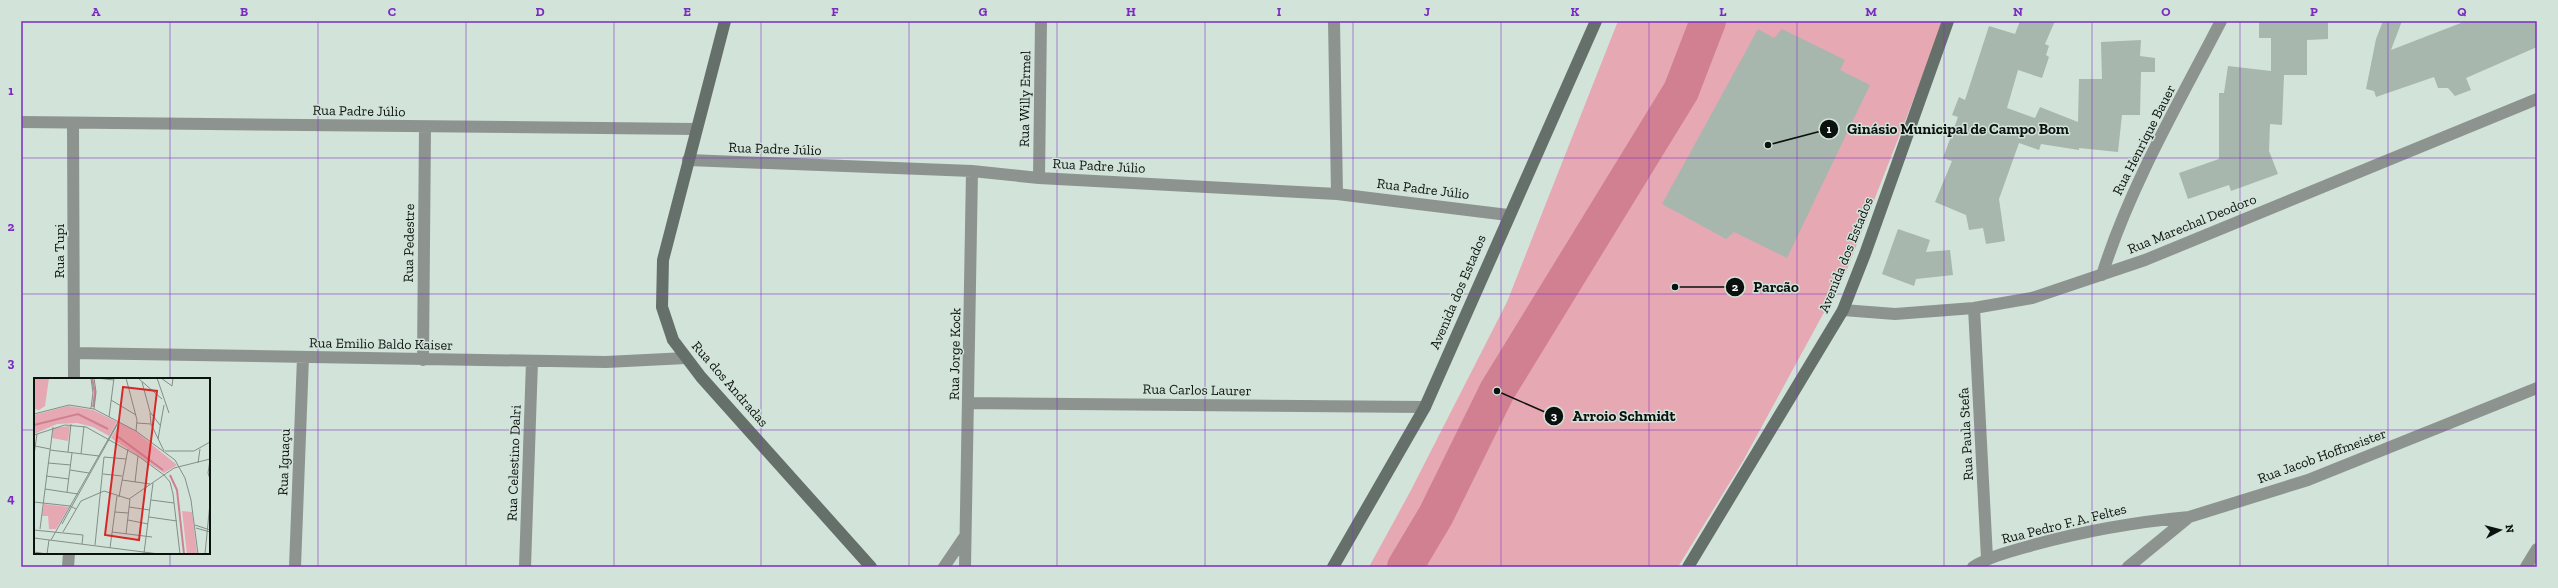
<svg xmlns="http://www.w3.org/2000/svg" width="2558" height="588" viewBox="0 0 2558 588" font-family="'Zilla Slab',serif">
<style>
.green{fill:#e6a8b3}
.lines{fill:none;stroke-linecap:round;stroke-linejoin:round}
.river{stroke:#d08091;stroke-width:36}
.building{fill:#a7b7ae}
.street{stroke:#8d9490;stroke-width:12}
.secondary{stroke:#66706b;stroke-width:12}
.grid{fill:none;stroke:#7b2cbf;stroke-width:1;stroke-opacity:0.55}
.labels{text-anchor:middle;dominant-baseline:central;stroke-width:3;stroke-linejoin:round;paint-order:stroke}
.street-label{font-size:14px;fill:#0b110e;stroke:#d2e3da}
.inset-river{fill:none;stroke:#d08091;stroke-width:2}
.inset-road{fill:none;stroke:#828f88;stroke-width:1}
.view{fill:#d62828;fill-opacity:0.15;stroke:#d62828;stroke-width:2}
.inset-edge{fill:none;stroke:#0b110e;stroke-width:2}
.leader{fill:none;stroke:#0b110e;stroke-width:1.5}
.callout-dot{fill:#0b110e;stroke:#d2e3da;stroke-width:1.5}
.mark-label{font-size:12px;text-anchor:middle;font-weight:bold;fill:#fff}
.callout-label{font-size:15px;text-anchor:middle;font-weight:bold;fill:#0b110e;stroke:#d2e3da;stroke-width:3;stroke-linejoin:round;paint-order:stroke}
.neatline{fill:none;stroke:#7b2cbf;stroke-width:1.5}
.grid-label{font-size:13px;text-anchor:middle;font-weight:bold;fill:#7b2cbf}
</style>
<rect width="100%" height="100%" fill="#d2e3da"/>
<path class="green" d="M1618,21H1936L1943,24L1846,272L1743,461L1678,567H1369L1410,492L1507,302Z"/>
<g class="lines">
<path class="river" d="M1405,567L1436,515L1497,391L1681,91L1708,21"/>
</g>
<path class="building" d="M2020,21H2055L2045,44L2049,46L2046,55L2049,57L2042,78L2018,70L2007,108L2035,118L2040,107L2078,122L2079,79H2102L2101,42L2141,40L2140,56L2155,58V72H2141L2140,115H2122L2118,152L2079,148V150L2041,144L2039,150L2019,143L1999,199L2005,241L1986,244L1983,228L1969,230L1966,215L1935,202L1952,161L1943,158L1958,117L1952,115L1959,97L1965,100L1989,26L2015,34Z
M2259,21H2328V39L2307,40V75H2284L2282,125L2270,124L2269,151L2278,174L2231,191L2229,185L2188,199L2179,173L2219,159V93H2224L2228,66L2271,71V38H2259Z
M2383,21H2402L2391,50L2466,21H2537V47L2466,78L2471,90L2455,96L2448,88H2438L2434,77L2376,97L2374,91L2366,89L2376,39Z
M1758,29L1774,38L1782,29L1845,60L1840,70L1870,85L1787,258L1734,232L1726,239L1662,204Z
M1898,229L1930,240L1926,252L1950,250L1953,275L1916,279L1914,286L1882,274Z"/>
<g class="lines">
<path class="street" d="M1334,21L1337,194
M21,122L696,129
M73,123L74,379
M688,160L972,171L1039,178L1337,194L1508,215
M1039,178L1041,21
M2102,275C2130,186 2178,104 2221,21
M1974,308L1987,558
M1843,310L1895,314L1974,308L2032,298L2145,260L2537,99
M74,353L606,362L686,358
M423,360L425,127
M969,403L1425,407
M68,567L69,553
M295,567L303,357
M525,567L532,361
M944,567L965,536
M965,567L972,171
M1973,567C1991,556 2012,551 2033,545C2084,531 2135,522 2189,517
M2128,567L2189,517L2308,480L2537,388
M2526,567L2537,549"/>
<path class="secondary" d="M725,21L663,260L662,307L673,340L701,377L871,567
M1333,567L1425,407L1596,21
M1688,567L1843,310L1865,254L1948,21"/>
</g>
<path class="grid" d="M170,21V379M318,21V567M466,21V567M614,21V567M761,21V567M909,21V567M1057,21V567M1205,21V567M1353,21V567M1501,21V567M1649,21V567M1797,21V567M1944,21V567M2092,21V567M2240,21V567M2388,21V567M21,158H2537M21,294H2537M21,430H35M209,430H2537M170,553V567"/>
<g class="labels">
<g class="street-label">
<text transform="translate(1025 99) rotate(-89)">Rua Willy Ermel</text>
<text transform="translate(359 111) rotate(1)">Rua Padre Júlio</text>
<text transform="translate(2144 140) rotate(-63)">Rua Henrique Bauer</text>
<text transform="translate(775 149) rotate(2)">Rua Padre Júlio</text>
<text transform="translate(1099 166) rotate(3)">Rua Padre Júlio</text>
<text transform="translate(1423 189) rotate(7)">Rua Padre Júlio</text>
<text transform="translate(2192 224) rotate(-22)">Rua Marechal Deodoro</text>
<text transform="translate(409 243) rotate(-89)">Rua Pedestre</text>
<text transform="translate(59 251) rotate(-90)">Rua Tupi</text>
<text transform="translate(1846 255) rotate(-68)">Avenida dos Estados</text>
<text transform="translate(1458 292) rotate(-67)">Avenida dos Estados</text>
<text transform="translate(381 344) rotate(1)">Rua Emilio Baldo Kaiser</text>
<text transform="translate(955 354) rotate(-89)">Rua Jorge Kock</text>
<text transform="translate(730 384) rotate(49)">Rua dos Andradas</text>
<text transform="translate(1197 390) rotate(1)">Rua Carlos Laurer</text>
<text transform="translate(1966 434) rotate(-93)">Rua Paula Stefa</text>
<text transform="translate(2322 456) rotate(-20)">Rua Jacob Hoffmeister</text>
<text transform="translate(284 462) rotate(-88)">Rua Iguaçu</text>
<text transform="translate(514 463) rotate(-88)">Rua Celestino Dalri</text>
<text transform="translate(2064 524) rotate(-14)">Rua Pedro F. A. Feltes</text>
</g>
</g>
<g transform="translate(34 378)">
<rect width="176" height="176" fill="#d2e3da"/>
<path d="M0,0H15L11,28L5,32L0,31ZM34,28L59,32L83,44L75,58L59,49L43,45L23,46L0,56V37ZM86,45L100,52L143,87L130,95L77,60ZM36,48L34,63L18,60L19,50ZM10,126L35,129L22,151H15L14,138H8ZM148,133L158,134L163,176H153Z" fill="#e6a8b3"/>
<path class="inset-river" d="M58,0L61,15L59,29M0,47L44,36L74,51M83,58L129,92M136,97L143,112L150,176"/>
<path class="inset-road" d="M57,0L59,15L57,30M62,0L80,2M92,0L103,42L102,53M104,0L128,21M123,0L135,35M127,0L138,8L139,0M108,4L116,34L126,47M77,22L102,37M60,31L62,14L60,0M116,35L117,46L130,73M0,36L35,27L60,31L102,53L141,82L151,100L157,122L164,176M75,39L80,0M103,45L117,46M0,57L31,47L52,49L104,78L130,97L136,104L139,116L146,176M124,61L130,27M1,68L16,71M16,72L65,78M131,73H160L176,64M34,74L37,46M47,76L50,48M0,77L3,56M70,79L92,81M176,82L174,95L176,101M14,85L37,87M164,85L166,71M36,92L55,95M69,96L88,98M12,98L35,101M88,102L116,106M101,104L104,78M11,111L44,116M33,114L38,75M85,119L94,71M117,122L140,125M0,124L36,128L42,131M95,129L116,132M81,134L94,135M115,139L143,143M94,142L114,146M28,146L83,47M161,147L176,152M162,150L176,154M6,151L19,49M0,152L49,157L48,166M29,154L47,123L70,113L95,121L140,90L176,81M78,154L118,159M92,156L96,121M0,160L125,176M17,162L84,44M61,167L70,79M76,170L83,118M0,174L13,176M110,175L119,105M13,176L15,162M171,176L176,125"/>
<path class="view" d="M89,9L123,13L105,162L71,157Z"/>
<rect width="176" height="176" class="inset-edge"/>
</g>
<path class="leader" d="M1768 145L1829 129M1675 287L1735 287M1497 391L1554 416"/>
<g class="callout-dot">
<circle cx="1768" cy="145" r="4"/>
<circle cx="1675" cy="287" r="4"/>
<circle cx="1497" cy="391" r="4"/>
<circle cx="1829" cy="129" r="10"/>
<circle cx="1735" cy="287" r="10"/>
<circle cx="1554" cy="416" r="10"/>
</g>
<g class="mark-label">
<text x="1829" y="133">1</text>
<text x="1735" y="291">2</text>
<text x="1554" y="420">3</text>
</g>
<g class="callout-label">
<text x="1958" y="134">Ginásio Municipal de Campo Bom</text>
<text x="1776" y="292">Parcão</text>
<text x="1624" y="421">Arroio Schmidt</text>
</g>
<rect width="2558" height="588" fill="none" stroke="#d2e3da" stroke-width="44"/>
<g transform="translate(2500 530) rotate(83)" stroke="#d2e3da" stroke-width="3" paint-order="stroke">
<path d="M0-3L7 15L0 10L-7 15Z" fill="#0b110e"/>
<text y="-6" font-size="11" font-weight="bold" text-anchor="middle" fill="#0b110e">N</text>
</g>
<rect x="22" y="22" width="2514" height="544" class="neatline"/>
<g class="grid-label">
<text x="96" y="16">A</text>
<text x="244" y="16">B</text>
<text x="392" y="16">C</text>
<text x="540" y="16">D</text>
<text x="687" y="16">E</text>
<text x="835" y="16">F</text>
<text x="983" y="16">G</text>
<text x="1131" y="16">H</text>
<text x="1279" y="16">I</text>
<text x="1427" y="16">J</text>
<text x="1575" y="16">K</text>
<text x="1723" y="16">L</text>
<text x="1871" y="16">M</text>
<text x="2018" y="16">N</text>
<text x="2166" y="16">O</text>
<text x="2314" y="16">P</text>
<text x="2462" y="16">Q</text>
<text x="11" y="95">1</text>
<text x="11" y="231">2</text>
<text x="11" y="367">3</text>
<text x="11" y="503">4</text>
</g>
</svg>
